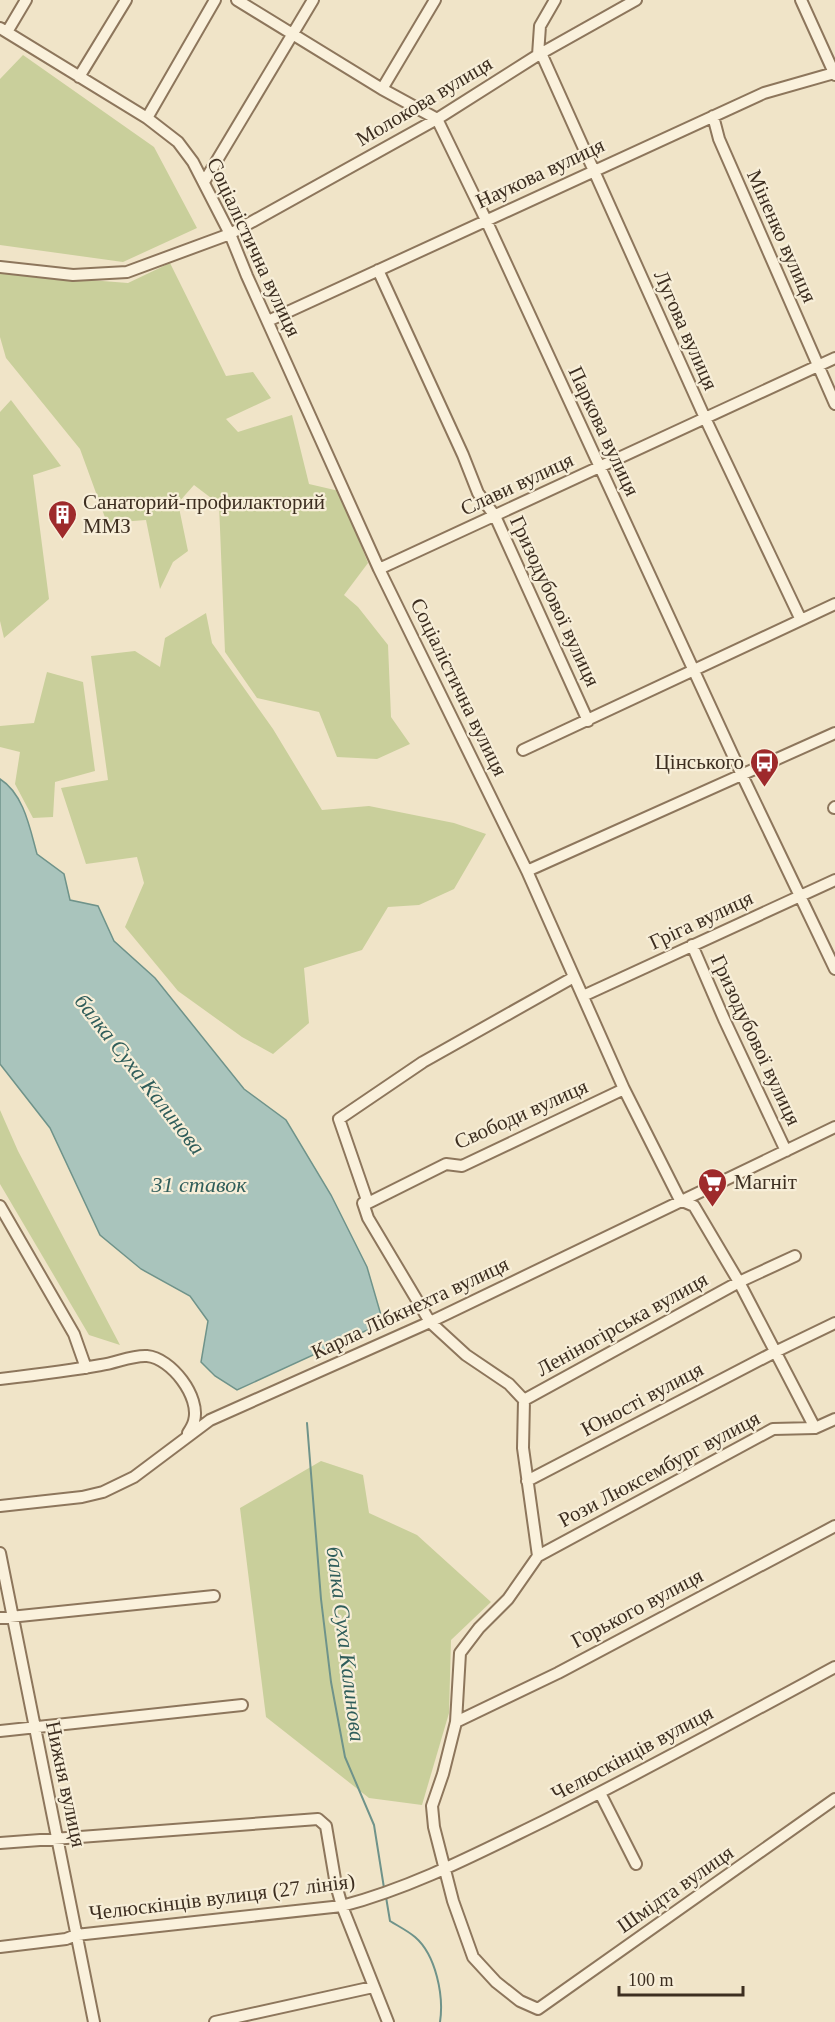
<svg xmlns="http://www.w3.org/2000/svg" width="835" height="2022" viewBox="0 0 835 2022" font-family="'Times New Roman',serif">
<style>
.green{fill:#c9cf9b}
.water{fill:#a9c4bc;stroke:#6f938a;stroke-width:1.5}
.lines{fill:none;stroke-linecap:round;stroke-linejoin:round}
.stream{stroke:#6f938a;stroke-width:2}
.minor-casing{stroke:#8d765c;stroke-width:14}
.minor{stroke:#faf1dc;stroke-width:10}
.labels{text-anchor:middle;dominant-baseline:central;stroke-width:4.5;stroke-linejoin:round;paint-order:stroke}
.street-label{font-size:21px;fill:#3d2e20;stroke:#f7eed8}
.poi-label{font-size:21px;fill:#3d2e20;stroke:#f7eed8;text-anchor:start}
.water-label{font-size:22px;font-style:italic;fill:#2f5d5a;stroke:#f7eed8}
</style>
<rect width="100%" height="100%" fill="#f0e4c8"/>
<path class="green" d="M23,55L154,147L197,228L123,262L0,245V79Z
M170,263L226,376L253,372L271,398L226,419L238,432L292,415L309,484L339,491L368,563L344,595L358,607L388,645L391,717L410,744L377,759L337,757L319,712L257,698L225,652L219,504L194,485L178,503L188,551L173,562L160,589L146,520L107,523L80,449L6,358L0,337V273L128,283Z
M11,400L61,466L33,475L49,599L4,638L0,621V412Z
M206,613L212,643L273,729L322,810L369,806L454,823L486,834L454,889L419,905L388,907L362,950L304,968L309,1023L273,1054L242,1037L178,991L125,927L144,883L137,857L86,864L61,788L108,780L91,656L135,651L160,667L165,638Z
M47,672L83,682L95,771L55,782L53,817L33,818L15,784L20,752L0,747V726L34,723Z
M0,1110L18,1151L120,1345L89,1335L0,1184Z
M321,1461L363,1475L369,1513L417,1535L491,1602L451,1640L449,1713L422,1805L369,1798L266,1717L240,1508Z"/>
<path class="water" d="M0,779C24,794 30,829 37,854L64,874L70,900L98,906L114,941L155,978L244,1089L286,1120L331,1195L367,1267L381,1315L372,1328L237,1390L215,1376L201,1362L208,1321L190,1296L141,1269L100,1235L50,1128L0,1064Z"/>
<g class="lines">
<path class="stream" d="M307,1423L321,1599L331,1682L345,1757L374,1825L384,1888
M386,1897L390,1921C398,1926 408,1931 415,1937C436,1955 444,1996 440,2022"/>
<defs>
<path id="minor" d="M237,0L382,89L437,119L486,220L742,775L835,969
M801,0L835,75
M0,28L147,118L178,142L193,162L230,234L247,276L379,569L527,871L624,1089L680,1200L694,1206L739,1282L815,1428
M7,32L26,0
M541,53L705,418L801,620
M538,55L540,26L555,0
M79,77L126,0
M382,89L435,0
M713,116L719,139L835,404
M147,118L215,0
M204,182L313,0
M0,267L73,275L127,272L230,234L437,119L538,55L636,0
M378,270L463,455L478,493L495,516L588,721
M268,321L764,93L834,73
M379,569L835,358
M523,750L835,604
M834,808L835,807
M527,871L835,733
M692,945L724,1019L786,1151
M574,977L423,1062L339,1119L368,1203H363L368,1218L430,1322L466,1355L509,1384L524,1400L523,1448L538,1556L508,1599L479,1628L460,1653L456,1722L443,1774L432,1806L434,1827L453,1901L473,1957L496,1982L520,2001L538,2009L835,1799
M583,996L835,880
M368,1203L446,1164L462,1166L624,1089
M0,1206L74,1334L86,1368
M0,1379C34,1375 68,1371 101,1365C116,1363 132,1355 147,1356C171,1358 201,1397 194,1421C193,1425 190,1430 188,1433
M524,1400L739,1282L795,1256
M527,1481L775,1352L835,1323
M0,1506L82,1497L103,1492L134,1477L210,1420L430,1322L835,1127
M0,1553L94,2022
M538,1556L773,1429L815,1428L835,1419
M0,1618L214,1596
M456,1722L558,1673L835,1526
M0,1731L242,1705
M600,1793L636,1864
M0,1843L318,1819L326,1826L336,1885L342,1906L388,2022
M0,1947L66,1939L76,1935L342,1906C414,1887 478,1853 544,1821C642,1772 739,1719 835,1667
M215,2022L373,1987"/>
</defs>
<use href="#minor" class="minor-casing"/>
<use href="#minor" class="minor"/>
</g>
<defs>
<symbol id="building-pin" viewBox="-11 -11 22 30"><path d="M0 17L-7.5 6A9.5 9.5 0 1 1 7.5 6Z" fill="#9e2a2b" stroke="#f7eed8"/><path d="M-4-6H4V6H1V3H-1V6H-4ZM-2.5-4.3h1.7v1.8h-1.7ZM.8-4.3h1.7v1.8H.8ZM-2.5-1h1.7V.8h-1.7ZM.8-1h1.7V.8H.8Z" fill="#fff"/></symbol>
<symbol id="bus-pin" viewBox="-11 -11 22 30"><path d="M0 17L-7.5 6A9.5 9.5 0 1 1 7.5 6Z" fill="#9e2a2b" stroke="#f7eed8"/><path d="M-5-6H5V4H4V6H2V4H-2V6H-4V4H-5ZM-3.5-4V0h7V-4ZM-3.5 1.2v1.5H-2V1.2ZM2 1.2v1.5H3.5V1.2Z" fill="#fff"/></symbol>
<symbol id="supermarket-pin" viewBox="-11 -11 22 30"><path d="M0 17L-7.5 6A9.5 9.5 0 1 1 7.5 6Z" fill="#9e2a2b" stroke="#f7eed8"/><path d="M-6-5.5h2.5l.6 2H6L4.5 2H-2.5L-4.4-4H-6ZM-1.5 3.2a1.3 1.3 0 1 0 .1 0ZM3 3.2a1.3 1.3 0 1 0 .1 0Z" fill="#fff"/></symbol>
</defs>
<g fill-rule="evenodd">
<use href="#building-pin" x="46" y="498" width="33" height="45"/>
<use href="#bus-pin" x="748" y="746" width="33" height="45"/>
<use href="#supermarket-pin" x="696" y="1166" width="33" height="45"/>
</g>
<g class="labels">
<g class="street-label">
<text transform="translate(424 101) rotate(-31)">Молокова вулиця</text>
<text transform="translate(540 173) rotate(-25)">Наукова вулиця</text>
<text transform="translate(782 236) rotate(66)">Міненко вулиця</text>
<text transform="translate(254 247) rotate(65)">Соціалістична вулиця</text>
<text transform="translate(686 330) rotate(66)">Лугова вулиця</text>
<text transform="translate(604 431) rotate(65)">Паркова вулиця</text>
<text transform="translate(517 484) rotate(-25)">Слави вулиця</text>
<text transform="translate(555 601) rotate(65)">Гризодубової вулиця</text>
<text transform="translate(459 687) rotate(64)">Соціалістична вулиця</text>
<text transform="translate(701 920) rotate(-25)">Гріга вулиця</text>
<text transform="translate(756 1040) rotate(65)">Гризодубової вулиця</text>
<text transform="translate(521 1114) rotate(-24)">Свободи вулиця</text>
<text transform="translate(410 1308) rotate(-25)">Карла Лібкнехта вулиця</text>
<text transform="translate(622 1324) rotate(-29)">Леніногірська вулиця</text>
<text transform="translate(642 1399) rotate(-28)">Юності вулиця</text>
<text transform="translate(659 1469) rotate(-28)">Рози Люксембург вулиця</text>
<text transform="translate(637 1608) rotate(-28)">Горького вулиця</text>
<text transform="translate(632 1753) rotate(-28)">Челюскінців вулиця</text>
<text transform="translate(66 1784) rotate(78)">Нижня вулиця</text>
<text transform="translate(675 1889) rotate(-35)">Шмідта вулиця</text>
<text transform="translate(222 1897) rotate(-7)">Челюскінців вулиця (27 лiнiя)</text>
</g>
<g class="poi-label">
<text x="83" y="502">Санаторий-профилакторий<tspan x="83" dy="24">ММЗ</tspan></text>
<text x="744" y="762" text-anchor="end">Цінського</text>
<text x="734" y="1182">Магніт</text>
</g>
<g class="water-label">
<text transform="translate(140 1074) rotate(52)">балка Суха Калинова</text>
<text x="199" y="1184">31 ставок</text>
<text transform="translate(346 1644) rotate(83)">балка Суха Калинова</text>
</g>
</g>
<path d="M619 1986v9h124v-9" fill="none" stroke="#3d2e20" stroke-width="3"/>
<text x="628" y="1986" font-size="18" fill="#3d2e20" stroke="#f7eed8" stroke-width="4.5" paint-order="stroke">100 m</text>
</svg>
